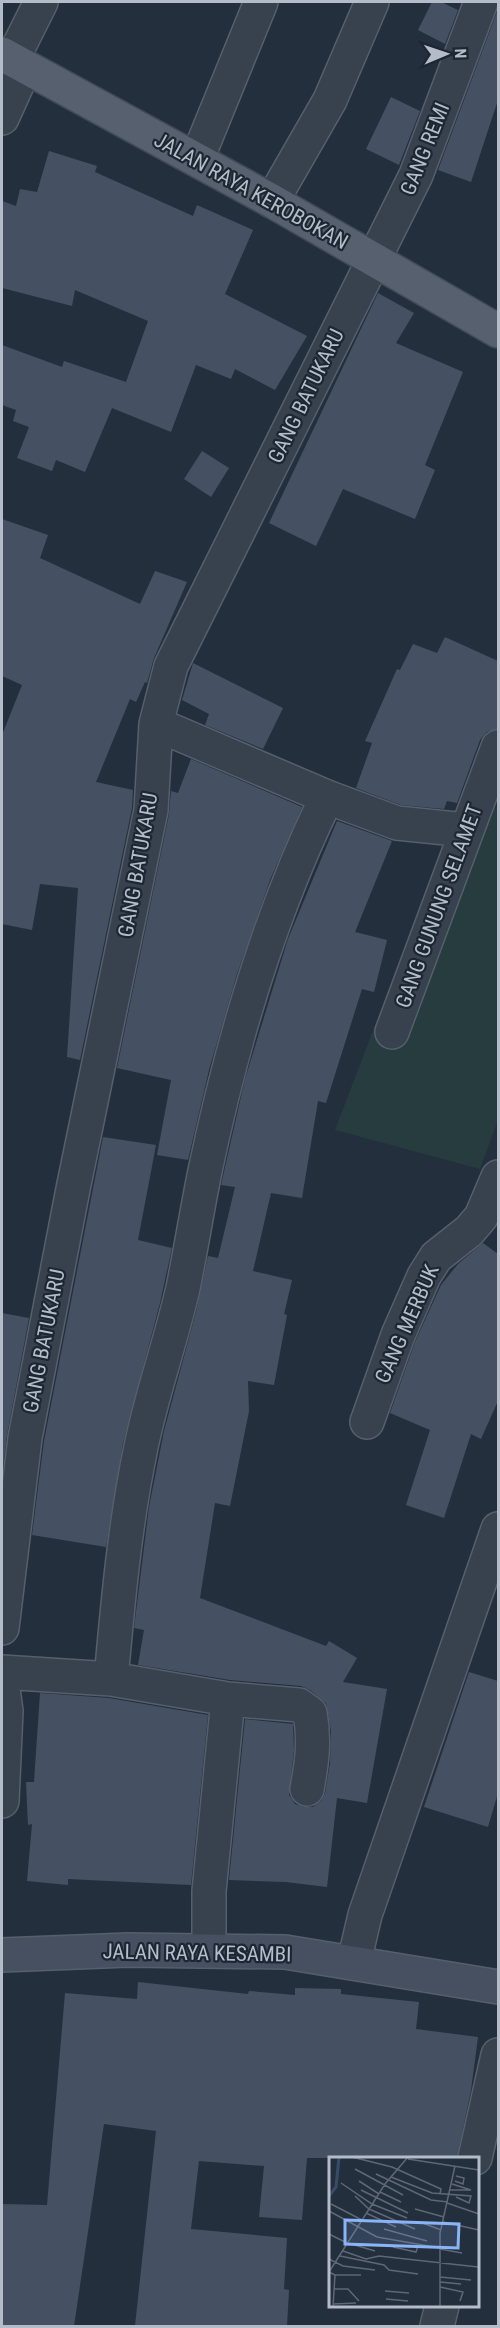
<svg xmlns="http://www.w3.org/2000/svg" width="500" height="2328" viewBox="0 0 500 2328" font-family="'Roboto Condensed',sans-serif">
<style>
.green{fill:#263c3f}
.building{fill:#455162}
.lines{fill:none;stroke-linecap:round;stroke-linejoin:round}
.street-casing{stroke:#565f6c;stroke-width:36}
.secondary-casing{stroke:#565f6c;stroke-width:36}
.primary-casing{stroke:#414a57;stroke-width:36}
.street{stroke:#38414e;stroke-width:33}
.secondary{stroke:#465061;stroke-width:33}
.primary{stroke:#56606e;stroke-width:33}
.labels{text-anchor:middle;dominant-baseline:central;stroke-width:4.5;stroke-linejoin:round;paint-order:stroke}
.street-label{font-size:21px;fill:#b4bcc9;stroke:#1d2633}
.inset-river{fill:none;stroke:#394c67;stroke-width:3}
.inset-road{fill:none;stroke:#5e6776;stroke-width:1.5}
.view{fill:#8ab4f8;fill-opacity:0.15;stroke:#8ab4f8;stroke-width:3}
.inset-edge{fill:none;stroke:#b4bcc9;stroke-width:3}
</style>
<rect width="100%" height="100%" fill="#242f3e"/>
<path class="green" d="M463,795L498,808V1120L480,1169L335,1130Z"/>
<path class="building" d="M432,2H441L458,10L445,44L418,30Z
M498,9V100L471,182L438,170Z
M391,97L420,111L399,165L366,149Z
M49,151L97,166L95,172L193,216L197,205L253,230L225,294L307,336L275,390L235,369L231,379L196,365L171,432L112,408L85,472L56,460L52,471L17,458L29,427L13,421L16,410L2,405V345L62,367L64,361L126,382L148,321L75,290L72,306L2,288V201L16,206L20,189L37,192Z
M378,293L414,313L396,343L463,372L425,465L435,470L415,519L343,489L316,546L269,523Z
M202,451L229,468L211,497L184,479Z
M2,519L48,535L40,558L140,604L155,571L187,582L154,658L147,683L145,682L136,702L130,699L96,782L133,790L132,808L80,1060L67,1057L78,888L40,884L32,930L2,924V735L22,685L2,676Z
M445,637L498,661V729L487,732L480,740L457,803L447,801L444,809L401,805L356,788L372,743L365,741L397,669L400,670L413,644L437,653Z
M193,663L283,708L263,749L205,725L209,714L182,700Z
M191,759L302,807L270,880L237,974L209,1070L188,1160L157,1155L171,1080L117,1068L169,814L171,791L178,793Z
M337,821L392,841L355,932L387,940L374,992L362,989L326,1103L318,1101L302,1198L271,1193L253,1271L292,1280L284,1314L287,1315L274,1385L248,1381L249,1411L230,1506L215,1503L200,1598L326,1646L329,1641L357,1658L343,1682L387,1689L367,1803L337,1798L327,1887L286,1882L229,1880L245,1719L293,1724L294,1750L289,1795L295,1804L304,1807H313L321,1801L325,1793L330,1763L331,1731L326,1703L310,1690L301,1686L230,1680L138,1665L144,1630L134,1628L149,1507L164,1431L196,1312L208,1256L218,1258L235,1187L221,1185L245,1079L288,939Z
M103,1137L156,1145L138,1240L172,1248L160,1303L123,1443L106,1547L32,1535L44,1441Z
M483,1243L498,1254V1401L481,1439L471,1434L444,1518L406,1505L430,1430L390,1413L415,1342L441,1285L458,1264Z
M2,1313L29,1318L7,1435L2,1476Z
M469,1672L498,1681V1793L488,1827L424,1807Z
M40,1693L109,1698L208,1715L191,1885L68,1879V1885L27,1881L32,1824L28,1825L26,1782H34Z
M138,1982L248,1994L249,1991L295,1995V1988L341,1989V1994L419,2002L416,2029L478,2037L471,2090L457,2158H307L302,2220L259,2217L264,2166L199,2161L191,2229L287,2238L284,2289L289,2290L287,2326H135L156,2131L104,2124L74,2326H2V2204L47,2205L65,1993L137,1999Z"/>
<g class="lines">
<defs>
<path id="street" d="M12,60L41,2
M2,118L25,67
M197,159L261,2
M272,201L330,100L372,2
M156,724L327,797L397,823L466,830
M392,1032L498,747
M367,1422L398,1335L424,1276L436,1257L469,1231L481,1217L498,1177
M2,1628L25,1438L73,1189L151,810L156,724L171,666L416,175L481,2
M2,1672L111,1679L228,1699L299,1705L310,1713C315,1740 312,1762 307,1789
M111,1679C118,1601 125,1523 141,1447C152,1393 171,1341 183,1288C191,1249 197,1210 205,1171C232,1042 269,915 327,797
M2,1682L6,1711L2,1801
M209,1949V1891L228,1699
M354,1962L365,1915L498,1529
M475,2158L498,2055
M437,2326L442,2306"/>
<path id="secondary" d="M2,1955L128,1950L285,1952L498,1987"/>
<path id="primary" d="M2,54L272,201L498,331"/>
</defs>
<use href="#street" class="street-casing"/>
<use href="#secondary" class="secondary-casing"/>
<use href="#primary" class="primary-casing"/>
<use href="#street" class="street"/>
<use href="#secondary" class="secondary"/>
<use href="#primary" class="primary"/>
</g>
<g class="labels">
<g class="street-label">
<text transform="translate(425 149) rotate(-68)">GANG REMI</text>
<text transform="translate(251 191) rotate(29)">JALAN RAYA KEROBOKAN</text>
<text transform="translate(306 396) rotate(-64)">GANG BATUKARU</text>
<text transform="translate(138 865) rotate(-80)">GANG BATUKARU</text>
<text transform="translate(439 906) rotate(-70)">GANG GUNUNG SELAMET</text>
<text transform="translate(407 1324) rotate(-66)">GANG MERBUK</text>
<text transform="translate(44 1341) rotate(-79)">GANG BATUKARU</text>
<text transform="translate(197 1953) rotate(1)">JALAN RAYA KESAMBI</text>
</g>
</g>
<g transform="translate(329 2157)">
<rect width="150" height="150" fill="#242f3e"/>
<path class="inset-river" d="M0,39L7,30L10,0"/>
<path class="inset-road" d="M23,0L63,10L112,32L111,37M79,2L150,13M26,12L74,38M47,17L102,43L119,45M62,20L103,36L142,39L140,46L127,40M30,24L50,37M126,24L134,27L135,21L127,19M12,26L43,47L78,61M32,33L79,56M121,33H142L123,27M51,35L72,45M26,39L40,52L86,72M118,46L150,57M2,47L33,63M86,52L115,60M0,54L48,80L111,91M37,56L67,70M91,65L112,73M114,65L150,73M55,72L98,84M0,77L18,86M19,86L46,94M64,90L87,95L89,89M111,92L133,96M14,94L37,102L50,99L149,110M11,99L55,108L60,113L89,117M0,102L14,109L46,113M0,115L6,118L4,150M0,115L56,27L79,0M6,118H32M111,120L142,123M111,125L132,127M111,130L134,135L131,144M5,132H19L30,144M56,134L80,136M57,142L79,144M4,147L27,146M111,150V76L126,9"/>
<path class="view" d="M16,63L130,67L129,91L16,87Z"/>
<rect width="150" height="150" class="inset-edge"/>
</g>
<rect width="500" height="2328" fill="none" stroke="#b4bcc9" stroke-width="6"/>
<g transform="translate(446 54) rotate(88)" stroke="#1d2633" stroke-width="4.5" paint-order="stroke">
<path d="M0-4.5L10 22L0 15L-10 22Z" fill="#b4bcc9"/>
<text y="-9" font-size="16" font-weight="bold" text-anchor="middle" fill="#b4bcc9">N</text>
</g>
</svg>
